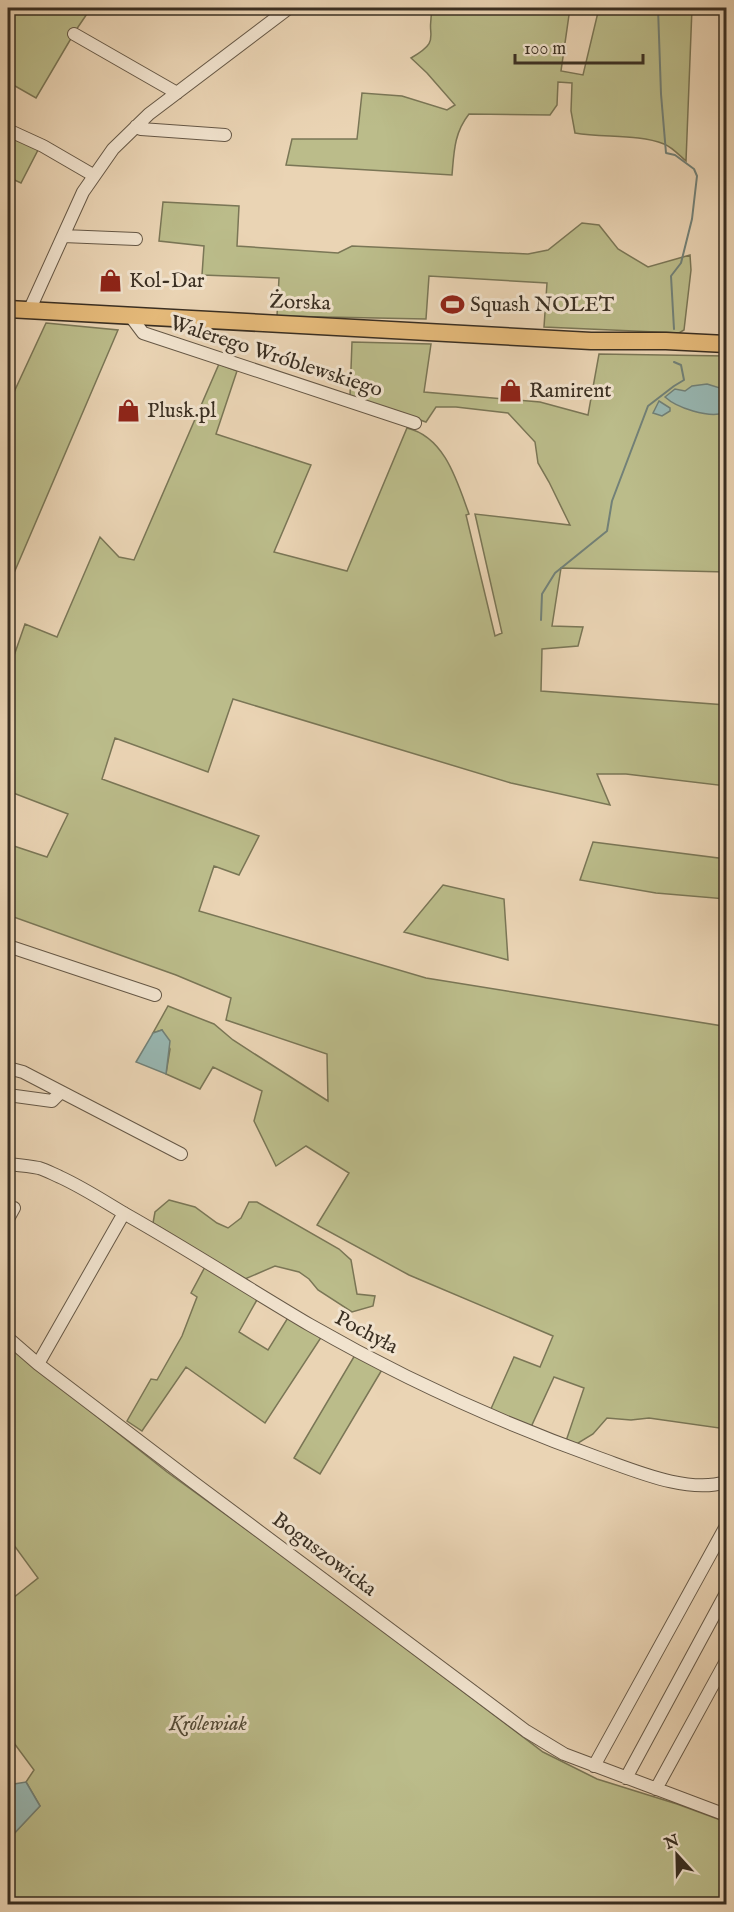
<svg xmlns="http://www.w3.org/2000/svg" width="734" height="1912" viewBox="0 0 734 1912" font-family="'IM FELL English',serif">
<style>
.green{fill:#bbbc8a;stroke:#7a7656;stroke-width:1.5}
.water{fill:#98b7b2;stroke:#728178;stroke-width:1.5}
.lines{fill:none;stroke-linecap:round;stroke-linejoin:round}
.stream{stroke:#728178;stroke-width:2}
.minor-casing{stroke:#665846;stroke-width:14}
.major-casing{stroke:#3a2f22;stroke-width:19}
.minor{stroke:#f1e3ce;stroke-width:12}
.major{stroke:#e5ba7a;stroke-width:16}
.labels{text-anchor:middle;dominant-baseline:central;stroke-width:6;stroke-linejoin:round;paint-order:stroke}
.poi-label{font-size:21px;fill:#3a2f22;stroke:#f1e3ce;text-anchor:start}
.street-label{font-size:21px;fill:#3a2f22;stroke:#f1e3ce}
.park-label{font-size:21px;font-style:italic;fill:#544b37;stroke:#f1e3ce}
</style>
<rect width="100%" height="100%" fill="#ead4b4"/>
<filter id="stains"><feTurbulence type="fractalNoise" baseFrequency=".00333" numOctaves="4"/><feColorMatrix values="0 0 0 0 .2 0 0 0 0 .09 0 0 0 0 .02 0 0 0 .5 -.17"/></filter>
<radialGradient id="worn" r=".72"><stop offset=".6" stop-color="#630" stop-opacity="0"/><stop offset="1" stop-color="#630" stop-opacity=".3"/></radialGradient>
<path class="green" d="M8,8H91L76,30L36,98L8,82Z
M433,8H570L561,71L583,75L599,8H692L686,161C680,156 672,147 664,144C638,134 603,138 575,133L571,111L572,83L558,82L557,105L550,115L469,114C454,133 454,152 452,175L286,165L292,139H357L362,93L402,96L447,110L455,105L427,73L411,58C444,39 424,37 433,8Z
M8,132L39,148L21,183L8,177Z
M163,202L239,206L237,246L338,253L352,246L528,254L548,250L582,223L599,225L618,249L648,267L690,255L691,270L684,330L679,333L544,327L547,283L429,276L426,319L277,316L279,278L202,275L204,246L159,241Z
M46,323L118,330L8,587V405Z
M352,342L431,344L424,392L540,402L588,415L599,354L726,356V572L561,568L552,626L583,627L578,646L542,649L541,691L726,705V786L626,774H597L610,805L511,783L233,699L208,772L115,738L102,779L259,836L239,875L214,866L199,911L426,978L723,1026V988H726V1429L649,1418L631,1420L607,1418L593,1434L575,1445L566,1441L584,1388L554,1377L531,1427L490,1411L514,1357L540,1367L553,1336L409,1275L317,1225L349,1173L306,1146L276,1166L254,1121L262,1091L213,1067L200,1089L166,1074L170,1049L162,1030L153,1033L168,1006L214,1024L233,1040L328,1101L327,1054L226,1020L231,998L176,975L8,915V844L47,857L68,814L8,791V673L25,624L57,637L100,537L119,557L134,560L219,364L237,371L216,434L311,465L274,552L347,571L407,428C445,437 457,481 469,514L466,515L495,636L502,633L475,514L570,525L549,482L538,463L535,442L508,413L456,407H436L426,422L350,396Z
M593,842L726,859V899L656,893L580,880Z
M443,885L504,899L508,960L404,932Z
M169,1200L195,1207L217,1223L228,1228L241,1218L249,1202H257L339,1249L351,1260L357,1294L375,1296L373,1306L352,1312L318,1290L309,1279L299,1272L275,1266L245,1279L153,1223L155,1212Z
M206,1265L258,1298L239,1332L268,1350L289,1316L322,1336L265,1423L186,1367L142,1431L127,1421L151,1379L157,1380L182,1336L197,1297L191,1293Z
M8,1346L167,1472L293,1563L543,1752L597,1779L677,1804L726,1822V1904H8V1840L40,1806L26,1782L34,1770L8,1735V1602L38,1578L8,1537Z
M355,1355L383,1368L320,1474L294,1458Z"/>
<path class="water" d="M707,384L720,388L724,413C708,418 677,408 665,397L675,389L685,391L692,386Z
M659,401L670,408V411L662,416L653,413Z
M162,1030L170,1041L166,1074L136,1062L153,1033Z
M26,1782L40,1806L8,1840V1785Z"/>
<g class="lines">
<path class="stream" d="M658,8L661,94L666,153L675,155L694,169L697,176L692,219L681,263L671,276L674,329
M541,620L542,594L555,573L607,531L612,501L648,406L674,386L684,380L681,365L674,362"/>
<defs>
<path id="minor" d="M74,34L177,93
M136,126L141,129L225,135
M8,130L43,146L93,175
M63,236L136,239
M29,311L83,192L113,149L149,114L289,8
M131,317L143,333L415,423
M8,946L155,995
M8,1068L23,1072L181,1154
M8,1095L52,1101L61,1092
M8,1164C18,1165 29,1166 39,1168C46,1170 53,1174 60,1177C84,1188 105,1202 127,1215C189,1250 249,1289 310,1325C402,1378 499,1422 599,1458C636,1471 688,1494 726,1482
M8,1219L14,1208
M8,1338L38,1364L193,1482L526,1731L564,1754L726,1815
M38,1364L124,1213
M594,1766L726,1526
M626,1778L726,1593
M656,1789L726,1661"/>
<path id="major" d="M8,309L591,341H666L726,344"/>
</defs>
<use href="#minor" class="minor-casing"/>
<use href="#major" class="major-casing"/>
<use href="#minor" class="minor"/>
<use href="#major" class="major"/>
</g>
<defs>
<symbol id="shop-bare" viewBox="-9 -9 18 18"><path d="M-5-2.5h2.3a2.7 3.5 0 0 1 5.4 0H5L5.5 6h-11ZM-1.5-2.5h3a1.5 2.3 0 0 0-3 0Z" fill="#8f2418" stroke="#f1e3ce" stroke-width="2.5" paint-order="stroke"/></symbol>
<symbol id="stadium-bare" viewBox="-9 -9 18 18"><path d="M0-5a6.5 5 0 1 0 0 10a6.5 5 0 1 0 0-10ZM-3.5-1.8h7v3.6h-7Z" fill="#8f2418" stroke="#f1e3ce" stroke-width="2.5" paint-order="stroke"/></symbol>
</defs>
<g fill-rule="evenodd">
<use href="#shop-bare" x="94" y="264" width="33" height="33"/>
<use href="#stadium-bare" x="436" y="288" width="33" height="33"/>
<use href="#shop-bare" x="494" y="374" width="33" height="33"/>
<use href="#shop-bare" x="112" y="394" width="33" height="33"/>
</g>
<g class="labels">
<g class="poi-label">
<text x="129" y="281">Kol-Dar</text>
<text x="470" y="305">Squash NOLET</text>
<text x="529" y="391">Ramirent</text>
<text x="147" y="411">Plusk.pl</text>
</g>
<g class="street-label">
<text transform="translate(300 303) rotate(2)">Żorska</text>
<text transform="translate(276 357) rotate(18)">Walerego Wróblewskiego</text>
<text transform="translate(366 1333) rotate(28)">Pochyła</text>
<text transform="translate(324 1555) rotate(37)">Boguszowicka</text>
</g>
<g class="park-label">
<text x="208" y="1724">Królewiak</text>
</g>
</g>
<rect width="734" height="1912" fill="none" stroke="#ead4b4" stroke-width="30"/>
<rect x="9" y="9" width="716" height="1894" fill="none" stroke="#3a2f22" stroke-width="3"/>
<rect x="15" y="15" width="704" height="1882" fill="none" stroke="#3a2f22" stroke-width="1.5"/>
<g transform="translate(677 1855) rotate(338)" stroke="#f1e3ce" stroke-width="4.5" paint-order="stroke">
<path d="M0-4.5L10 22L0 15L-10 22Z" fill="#3a2f22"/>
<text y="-9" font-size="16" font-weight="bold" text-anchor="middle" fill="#3a2f22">N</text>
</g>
<path d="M515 54v9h128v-9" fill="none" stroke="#3a2f22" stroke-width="3"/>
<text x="524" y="54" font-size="18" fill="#3a2f22" stroke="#f1e3ce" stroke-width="4.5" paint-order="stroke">100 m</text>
<rect width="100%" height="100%" filter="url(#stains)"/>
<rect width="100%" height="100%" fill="url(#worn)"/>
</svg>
